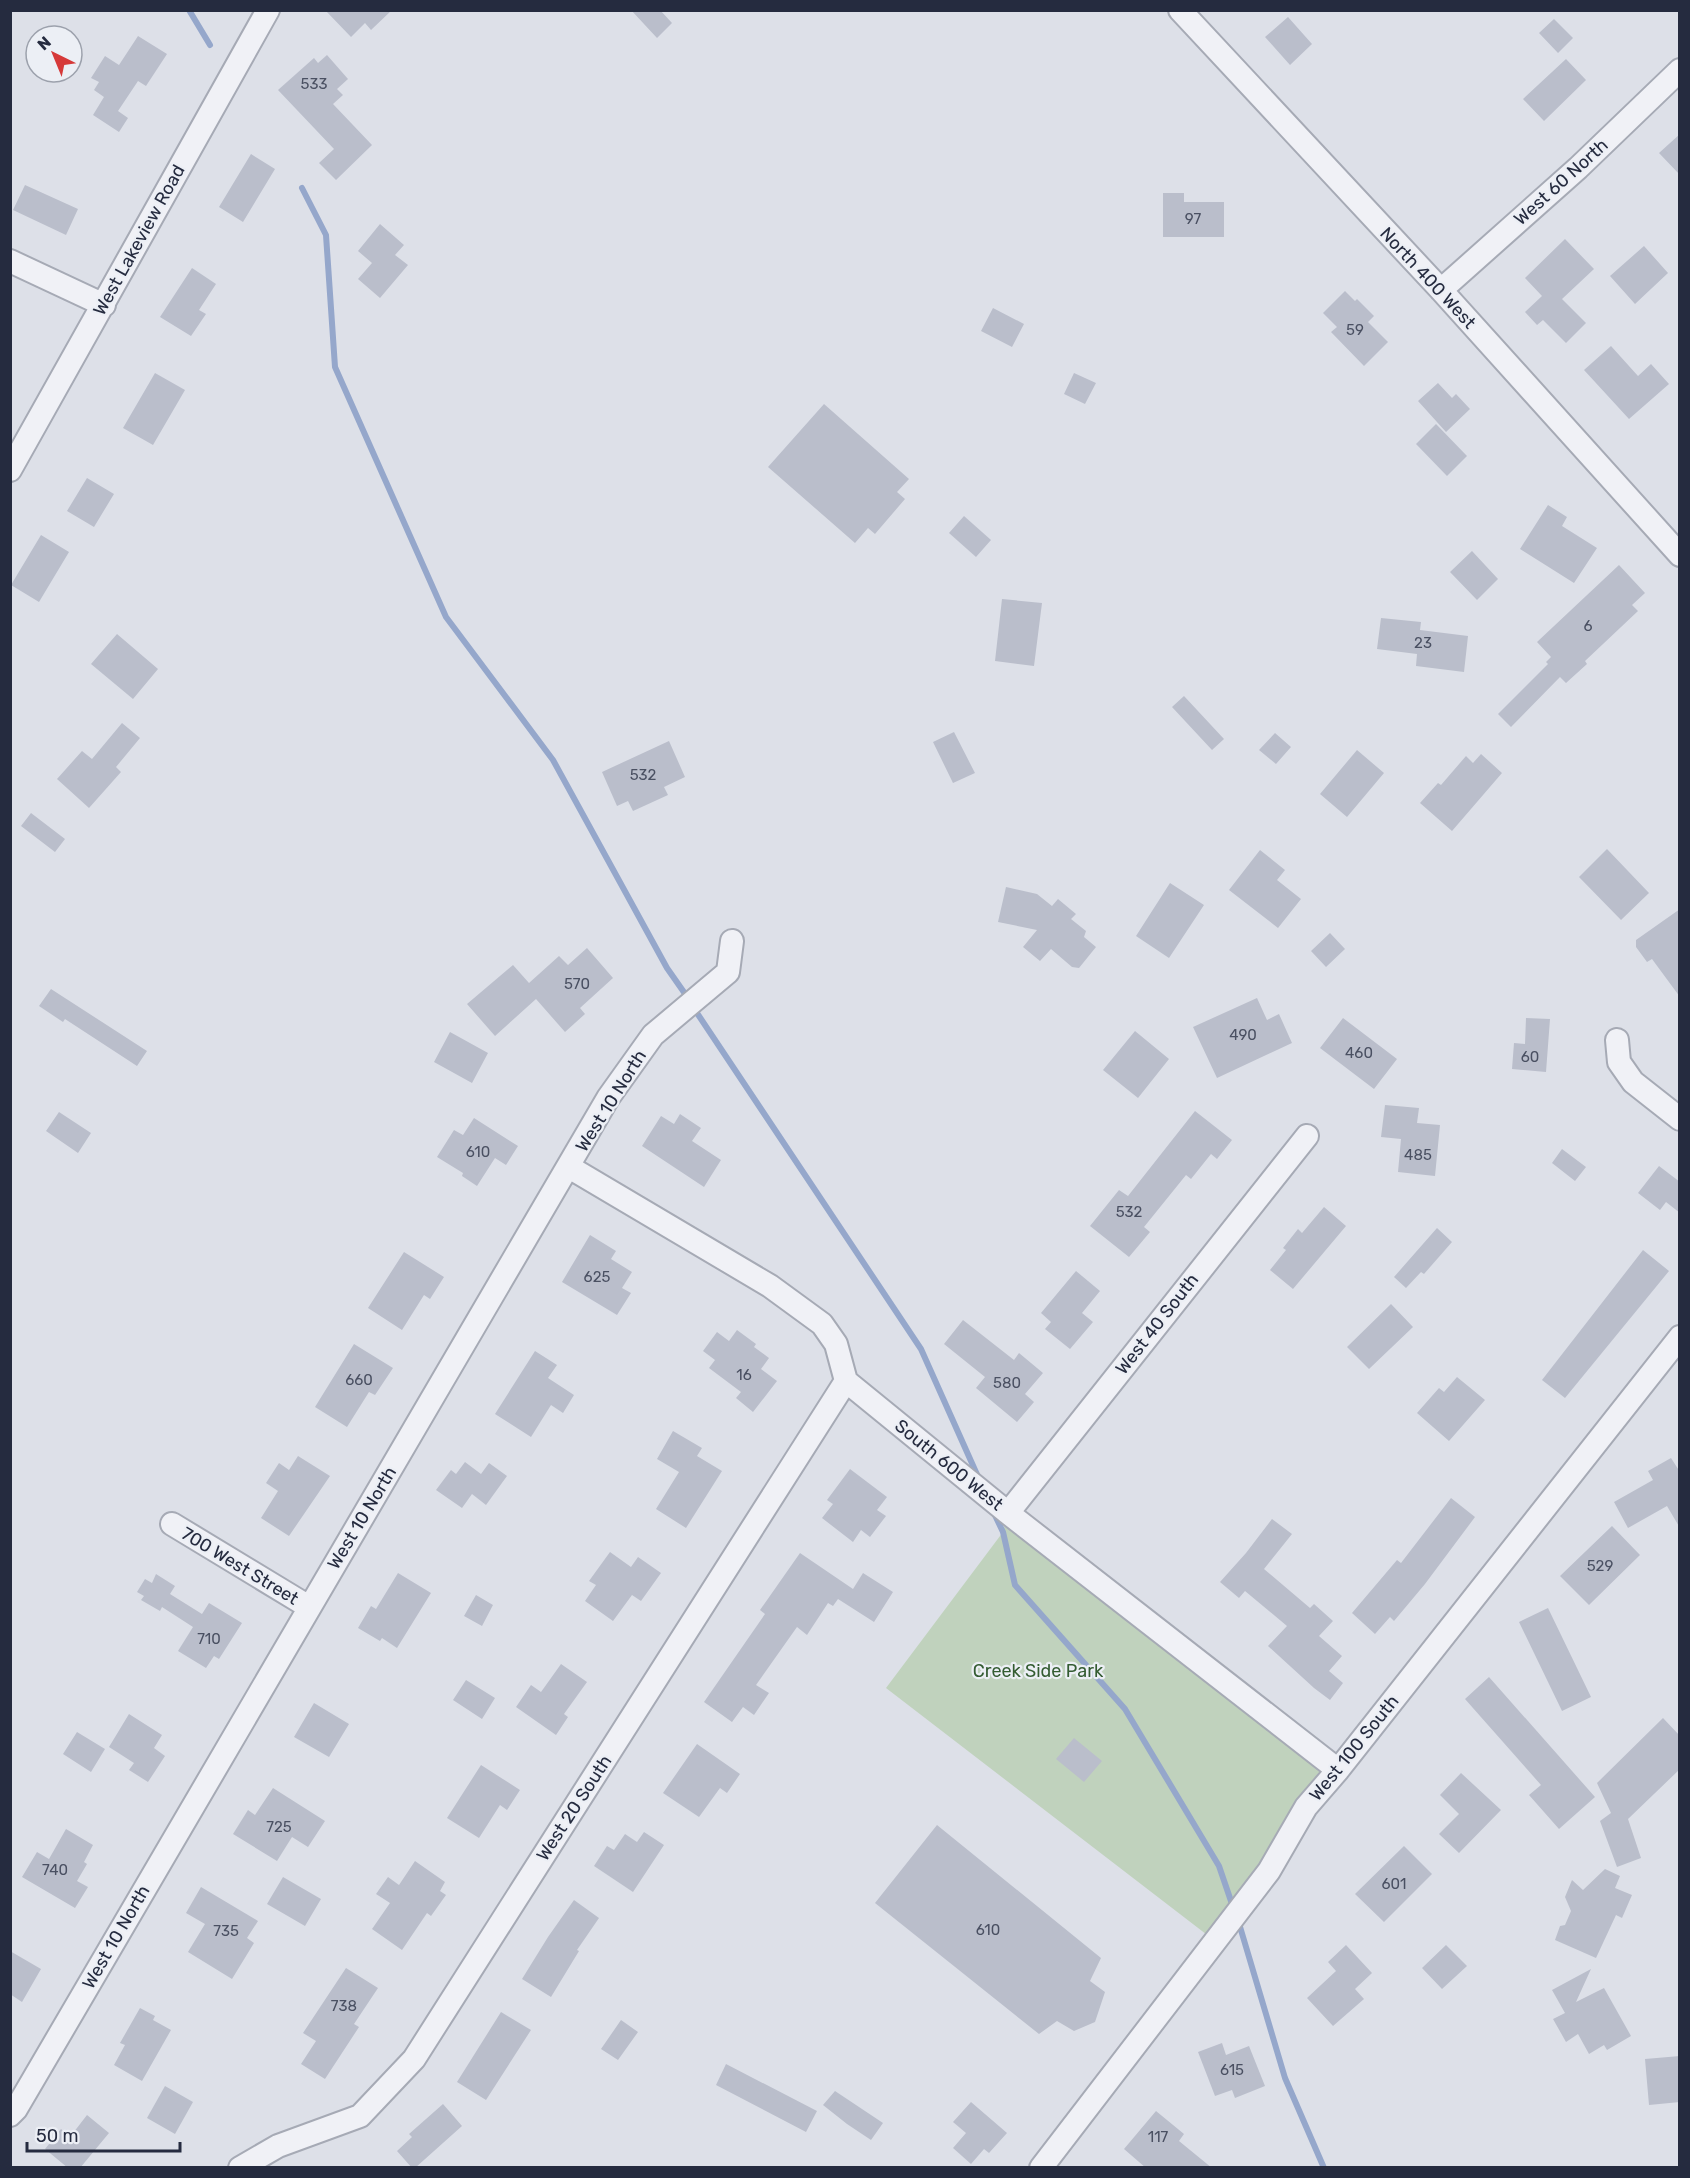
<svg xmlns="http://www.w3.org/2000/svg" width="1690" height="2178" viewBox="0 0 1690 2178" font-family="Rubik,sans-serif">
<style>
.green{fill:#c0d2bd}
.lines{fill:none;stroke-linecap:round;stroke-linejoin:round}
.stream{stroke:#95a7cb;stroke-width:6}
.building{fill:#babecb}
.minor-casing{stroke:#a6aab5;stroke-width:26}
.minor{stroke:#f0f1f6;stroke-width:22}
.labels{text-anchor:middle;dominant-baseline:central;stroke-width:4.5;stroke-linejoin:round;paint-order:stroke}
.number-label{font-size:15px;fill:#4a5062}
.street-label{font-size:18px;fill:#252b3f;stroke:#eceff5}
.park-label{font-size:18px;fill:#345c32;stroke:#eceff5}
</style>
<rect width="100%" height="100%" fill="#dde0e8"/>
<path class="green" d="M1008,1513L1338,1770L1215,1941L886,1688L1003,1532Z"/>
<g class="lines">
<path class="stream" d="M189,10L210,45
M302,188L326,235L335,367L446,617L553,760L667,968L688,998
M693,1007L921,1349L979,1479
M993,1511L1003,1532L1015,1585L1125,1709L1219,1866L1233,1907
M1238,1920L1285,2078L1324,2168"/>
</g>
<path class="building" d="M325,10H392L371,30L365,23L351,37Z
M631,10H660L672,23L657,38Z
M1288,17L1312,44L1290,65L1265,37Z
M1554,19L1573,38L1558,53L1539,33Z
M138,36L167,54L146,86L138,81L118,111L128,118L119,132L93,115L104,97L94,90L99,82L91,78L105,56L119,65Z
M327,55L348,79L337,89L343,95L333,104L372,145L336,180L319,163L334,149L278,90L314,58L318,63Z
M1566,59L1586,80L1544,121L1523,99Z
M1680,134V175L1659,153Z
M251,154L275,169L243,222L219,207Z
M25,185L78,209L66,235L13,210Z
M1163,193H1184V202H1224V237H1163Z
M380,224L404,245L395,255L408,265L380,298L358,279L372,263L358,251Z
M1565,239L1594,269L1562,299L1586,323L1566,343L1543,320L1537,325L1525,312L1542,296L1525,278Z
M1644,246L1668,273L1635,304L1610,276Z
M192,268L216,284L199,310L206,314L191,336L160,317Z
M1345,291L1355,301L1357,299L1374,316L1368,322L1388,342L1364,366L1331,332L1337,327L1323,313Z
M993,308L1024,324L1012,347L981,331Z
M1611,346L1638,376L1651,364L1669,384L1629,419L1584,370Z
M155,373L185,390L153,445L123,428Z
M1074,373L1096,383L1085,404L1064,394Z
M1438,383L1452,398L1456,394L1470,409L1446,432L1418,401Z
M824,404L909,479L897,492L905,499L875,534L868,528L855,543L768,467Z
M1436,424L1467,456L1447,476L1416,444Z
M87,478L114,494L94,527L67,511Z
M1548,505L1567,517L1562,526L1597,548L1574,583L1520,549Z
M964,516L991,540L976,557L949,533Z
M41,535L69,552L39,602L11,585Z
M1472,551L1498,579L1477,600L1450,572Z
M1619,565L1645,593L1632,605L1638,611L1585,661L1587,664L1566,683L1560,677L1511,727L1498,714L1548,664L1546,662L1551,657L1537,642Z
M1002,599L1042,603L1034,666L995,661Z
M1381,618L1421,622L1420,630L1468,636L1464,672L1416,666L1417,654L1377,649Z
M117,634L158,669L133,699L91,664Z
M1184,696L1224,739L1212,750L1172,707Z
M122,723L140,738L116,767L121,772L89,808L57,779L82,751L92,759Z
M954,732L975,773L953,783L933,742Z
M1275,733L1291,747L1276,764L1259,750Z
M669,741L685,777L664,787L668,795L633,811L628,801L617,806L602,772Z
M1357,750L1384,773L1347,817L1320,794Z
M1481,754L1502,773L1452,831L1420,803L1438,783L1441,785L1466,756L1473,763Z
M31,813L65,839L55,852L21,826Z
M1607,849L1649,893L1621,920L1579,877Z
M1260,850L1285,870L1277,880L1301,899L1278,928L1229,890Z
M1170,883L1204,905L1169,958L1136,936Z
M1006,887L1037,894L1052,906L1058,899L1076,914L1071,919L1086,931L1084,937L1096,947L1079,968L1072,967L1051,949L1040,961L1023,947L1037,930L998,922Z
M1680,909V997L1652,959L1647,962L1636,947V940Z
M1330,933L1345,949L1326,967L1311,951Z
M587,948L613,978L580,1008L585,1014L565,1032L536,999L495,1036L467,1004L513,965L529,983L559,956L568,965Z
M51,989L147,1051L137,1066L65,1019L63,1022L39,1006Z
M1257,998L1267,1020L1279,1014L1292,1043L1217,1078L1193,1027Z
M1343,1018L1397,1059L1374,1089L1320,1048Z
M1526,1018L1550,1019L1546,1072L1512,1069L1514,1043L1525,1044Z
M1135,1031L1169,1059L1138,1098L1103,1070Z
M450,1032L488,1053L472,1083L434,1062Z
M1385,1105L1419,1108L1417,1123L1440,1125L1435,1176L1398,1172L1401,1139L1381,1137Z
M1195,1111L1232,1140L1217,1159L1211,1154L1191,1179L1186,1175L1144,1227L1150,1232L1129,1257L1090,1226L1119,1190L1128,1196Z
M59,1112L91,1133L78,1153L46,1131Z
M680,1114L701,1128L692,1141L721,1160L704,1187L642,1146L661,1116L674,1124Z
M474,1118L518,1146L506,1165L495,1158L477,1186L462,1176L463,1173L437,1157L454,1130L463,1135Z
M1562,1149L1586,1167L1575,1181L1552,1163Z
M1659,1166L1680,1182V1213L1666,1202L1660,1210L1638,1193Z
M1324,1207L1346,1226L1293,1289L1270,1270L1286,1250L1283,1248L1298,1229L1302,1233Z
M1437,1228L1452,1242L1424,1274L1421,1272L1406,1288L1394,1277Z
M590,1235L616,1251L611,1259L632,1272L622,1288L631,1293L617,1315L562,1282Z
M1643,1250L1669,1271L1565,1398L1542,1380Z
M404,1252L444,1277L430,1299L424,1295L402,1330L368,1308Z
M1076,1271L1100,1291L1082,1313L1093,1322L1070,1349L1045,1329L1051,1322L1041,1313Z
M1391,1304L1413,1327L1369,1369L1347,1347Z
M963,1320L1014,1360L1019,1353L1043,1373L1025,1394L1034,1402L1017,1422L976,1388L985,1377L944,1344Z
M737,1330L756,1344L754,1347L769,1358L761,1369L777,1381L753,1412L736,1398L741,1392L709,1368L715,1360L703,1351L717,1332L729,1341Z
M354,1344L393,1368L375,1395L369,1392L347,1427L315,1407Z
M535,1351L557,1365L548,1378L574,1395L563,1413L551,1405L531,1437L495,1414Z
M1457,1377L1485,1400L1449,1441L1417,1413L1439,1388L1444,1392Z
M673,1431L702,1448L697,1456L722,1471L686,1528L656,1509L679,1472L657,1459Z
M298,1456L330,1476L289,1536L261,1518L278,1491L266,1483L279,1463L289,1470Z
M1671,1458L1680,1472V1528L1667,1506L1628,1528L1614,1502L1653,1480L1648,1471Z
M465,1462L481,1474L489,1463L507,1476L486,1505L472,1494L462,1508L436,1490L451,1470L456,1474Z
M850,1469L887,1497L877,1510L886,1516L870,1537L861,1530L853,1542L822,1518L833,1504L827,1500Z
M1451,1498L1475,1517L1425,1584L1394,1621L1390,1617L1375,1634L1352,1613L1397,1560L1401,1563Z
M1272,1519L1292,1534L1264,1569L1310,1608L1314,1604L1333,1621L1319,1636L1342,1656L1329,1671L1343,1683L1330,1700L1314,1688L1268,1646L1287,1626L1245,1591L1239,1598L1220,1582L1246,1553Z
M1612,1526L1640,1555L1589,1605L1560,1576Z
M610,1552L631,1567L638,1557L661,1573L641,1601L632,1595L613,1621L585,1601L596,1585L589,1581Z
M800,1553L853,1589L863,1573L893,1592L874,1622L838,1599L833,1606L828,1603L807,1635L797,1627L756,1685L769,1693L754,1715L743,1707L732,1722L704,1702L765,1614L760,1610Z
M398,1573L431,1593L397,1648L382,1638L380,1641L358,1628L371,1606L376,1609Z
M156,1574L175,1586L170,1594L202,1614L209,1603L242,1623L219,1659L214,1656L206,1668L178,1651L193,1627L162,1607L160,1611L141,1600L144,1596L137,1592L145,1579L152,1583Z
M476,1595L493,1605L482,1626L464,1616Z
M1548,1608L1591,1697L1562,1711L1519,1622Z
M561,1664L587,1682L564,1714L568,1717L556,1735L516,1707L531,1685L541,1692Z
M1489,1677L1595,1797L1559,1829L1529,1795L1541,1785L1465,1699Z
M466,1680L495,1698L482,1719L453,1700Z
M314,1703L349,1724L329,1757L294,1737Z
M129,1714L162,1735L154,1748L165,1756L148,1782L129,1770L134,1763L109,1747Z
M1663,1718L1680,1736V1769L1628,1819L1641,1858L1617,1867L1600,1821L1611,1813L1597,1783Z
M77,1732L105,1749L91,1772L63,1754Z
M1074,1738L1102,1761L1084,1782L1056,1759Z
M697,1744L740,1774L727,1793L720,1788L699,1817L663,1793Z
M481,1765L520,1790L507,1810L500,1805L479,1838L447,1818Z
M1461,1773L1501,1810L1459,1853L1439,1834L1459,1814L1440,1795Z
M273,1788L325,1821L308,1847L292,1837L277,1861L233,1834L248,1810L255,1815Z
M937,1825L1101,1958L1090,1981L1105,1992L1095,2022L1074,2031L1057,2021L1039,2034L875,1903Z
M66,1829L93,1845L84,1862L87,1864L77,1881L88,1887L75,1908L22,1877L37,1852L49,1859Z
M644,1832L664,1845L633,1892L594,1866L607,1846L614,1850L625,1834L637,1842Z
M1404,1846L1432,1874L1384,1922L1355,1894Z
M415,1861L445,1882L440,1891L446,1895L431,1916L427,1913L402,1950L372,1929L390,1903L376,1894L388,1877L399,1885Z
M1605,1869L1620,1876L1615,1888L1632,1895L1622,1918L1616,1915L1596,1958L1555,1940L1560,1926L1565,1925L1571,1911L1565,1897L1572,1880L1583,1890Z
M283,1877L321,1899L305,1926L267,1904Z
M201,1887L258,1921L247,1938L254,1943L232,1979L188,1952L205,1924L186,1913Z
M574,1900L599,1918L577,1950L579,1951L551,1997L522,1979L548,1937Z
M1346,1945L1372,1973L1355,1989L1364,1999L1333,2026L1307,1998L1336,1971L1328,1962Z
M1446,1945L1467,1966L1442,1989L1422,1968Z
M10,1951L41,1969L22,2002L10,1994Z
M346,1968L378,1988L354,2024L359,2027L325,2079L301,2064L316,2041L303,2033Z
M1591,1969L1576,2002L1604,1988L1631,2036L1607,2050L1604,2045L1589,2054L1578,2034L1566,2042L1553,2019L1565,2013L1552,1990Z
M140,2008L155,2016L153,2020L171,2030L142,2081L114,2065L125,2045L120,2043Z
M501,2012L531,2030L486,2100L457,2082Z
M621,2020L638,2032L618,2060L601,2049Z
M1222,2043L1226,2055L1249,2046L1265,2086L1235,2098L1232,2090L1215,2096L1198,2052Z
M1680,2056V2102L1649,2105L1645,2059Z
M726,2064L817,2111L806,2132L716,2085Z
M165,2086L193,2102L175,2134L147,2118Z
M835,2091L883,2123L871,2140L847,2124L823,2105Z
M971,2102L1007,2133L989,2153L984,2149L971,2164L953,2148L966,2133L953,2122Z
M443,2104L462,2126L415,2168H412L397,2151L412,2137L409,2134Z
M1156,2111L1184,2134L1179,2141L1212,2168H1146L1124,2149Z
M87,2115L109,2133L80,2168H68L45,2149L61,2129L70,2137Z"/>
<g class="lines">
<defs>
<path id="minor" d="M1180,10L1441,290L1680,555
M10,261L104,305
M1441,290L1578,168L1680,70
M10,470L268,10
M1617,1040L1619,1062L1633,1082L1680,1119
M569,1167L770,1286L822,1324L836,1344L846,1381L1008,1513L1338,1770
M1008,1513L1307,1136
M172,1524L309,1607
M10,2115L16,2109L608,1098L653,1035L728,972L732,941
M240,2168L278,2146L360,2116L414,2059L846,1381
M1041,2168L1269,1871L1306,1807L1338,1770L1680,1337"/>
</defs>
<use href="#minor" class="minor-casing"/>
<use href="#minor" class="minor"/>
</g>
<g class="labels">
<g class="number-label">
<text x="314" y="84">533</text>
<text x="1193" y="219">97</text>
<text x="1355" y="330">59</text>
<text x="1588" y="626">6</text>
<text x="1423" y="643">23</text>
<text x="643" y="775">532</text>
<text x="577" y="984">570</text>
<text x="1243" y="1035">490</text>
<text x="1359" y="1053">460</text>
<text x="1530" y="1057">60</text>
<text x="478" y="1152">610</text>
<text x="1418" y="1155">485</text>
<text x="1129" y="1212">532</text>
<text x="597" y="1277">625</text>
<text x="744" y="1375">16</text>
<text x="359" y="1380">660</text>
<text x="1007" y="1383">580</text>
<text x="1600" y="1566">529</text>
<text x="209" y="1639">710</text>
<text x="279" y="1827">725</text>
<text x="55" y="1870">740</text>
<text x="1394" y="1884">601</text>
<text x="988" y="1930">610</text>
<text x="226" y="1931">735</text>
<text x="344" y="2006">738</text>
<text x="1232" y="2070">615</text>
<text x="1158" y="2137">117</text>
</g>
<g class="street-label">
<text transform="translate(1561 182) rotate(-42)">West 60 North</text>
<text transform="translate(139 240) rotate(-61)">West Lakeview Road</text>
<text transform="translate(1428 278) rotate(47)">North 400 West</text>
<text transform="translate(611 1101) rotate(-58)">West 10 North</text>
<text transform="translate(1157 1324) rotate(-52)">West 40 South</text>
<text transform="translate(949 1465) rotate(39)">South 600 West</text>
<text transform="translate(362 1518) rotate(-59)">West 10 North</text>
<text transform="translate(240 1566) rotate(31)">700 West Street</text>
<text transform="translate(1354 1748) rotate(-51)">West 100 South</text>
<text transform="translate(574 1808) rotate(-57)">West 20 South</text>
<text transform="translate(116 1937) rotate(-60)">West 10 North</text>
</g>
<g class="park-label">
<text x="1038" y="1671">Creek Side Park</text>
</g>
</g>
<rect width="1690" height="2178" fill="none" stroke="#252b3f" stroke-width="24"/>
<g transform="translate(54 54) rotate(317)"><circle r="28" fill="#eceff5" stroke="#9ca1ac" stroke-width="1.5"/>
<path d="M0-4.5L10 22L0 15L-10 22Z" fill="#d63939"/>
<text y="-9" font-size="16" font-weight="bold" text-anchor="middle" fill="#252b3f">N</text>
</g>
<path d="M27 2142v9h153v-9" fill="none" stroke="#252b3f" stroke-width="3"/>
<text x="36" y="2142" font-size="18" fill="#252b3f" stroke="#eceff5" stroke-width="4.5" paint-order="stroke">50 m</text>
</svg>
